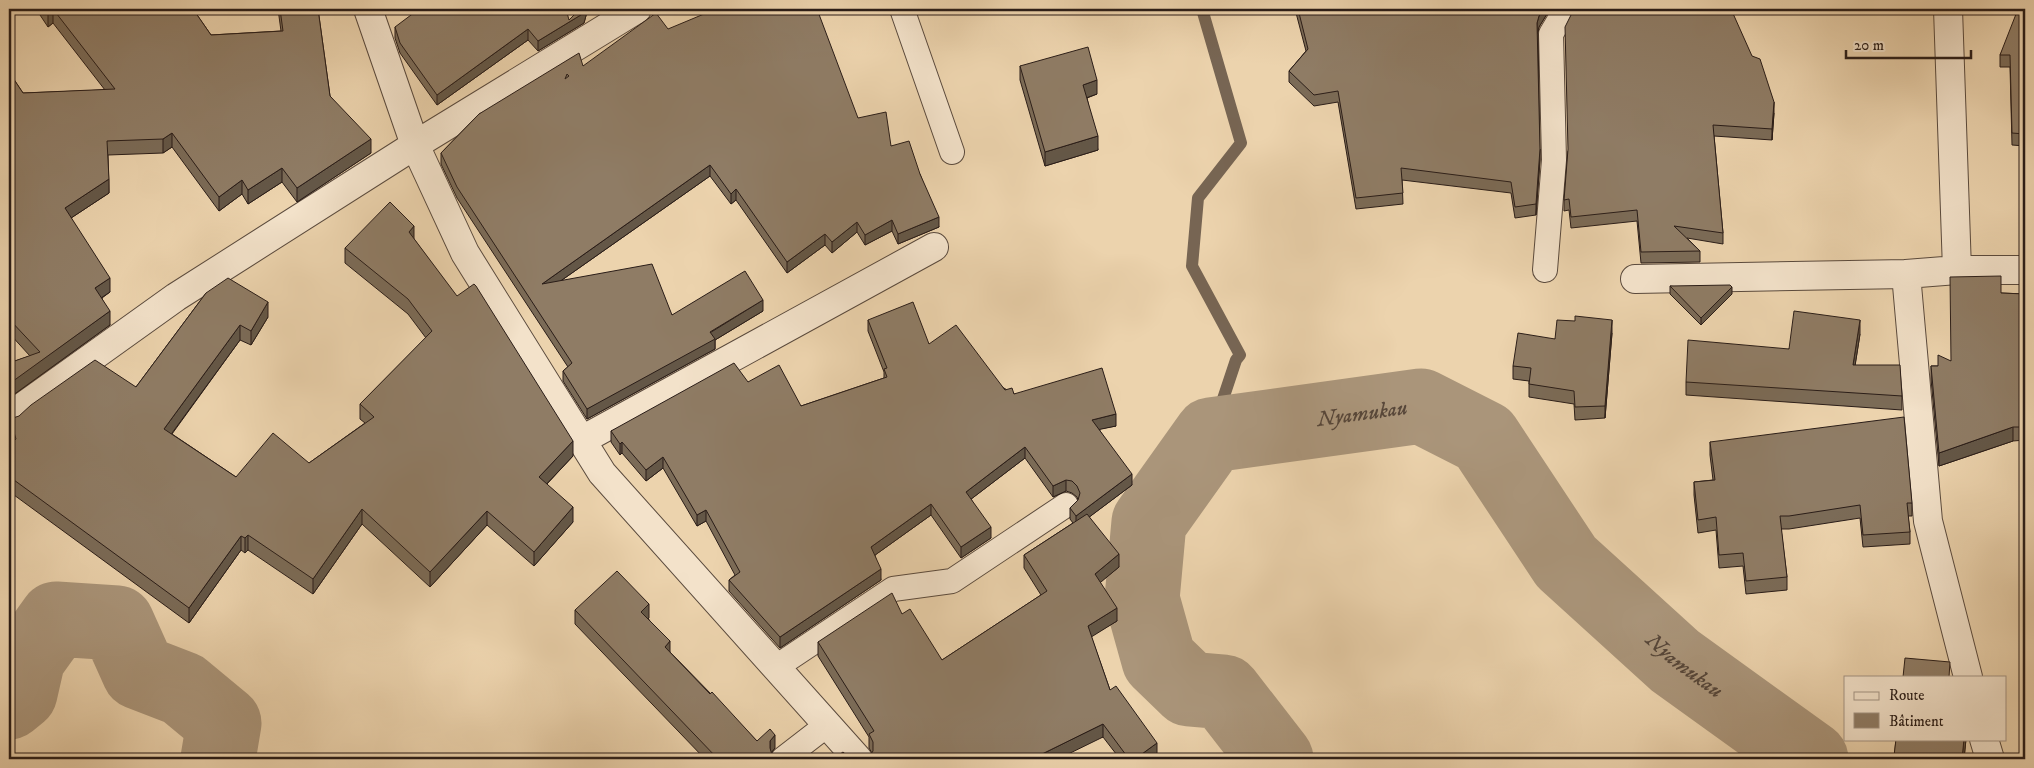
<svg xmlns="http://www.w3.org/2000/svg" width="2034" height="768" viewBox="0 0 2034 768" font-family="'IM FELL DW Pica',serif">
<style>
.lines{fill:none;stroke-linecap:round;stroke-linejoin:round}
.stream{stroke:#776553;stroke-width:12}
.river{stroke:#aa957a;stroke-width:75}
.service-casing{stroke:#5a4a3d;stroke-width:26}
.minor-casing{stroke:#5a4a3d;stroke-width:30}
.service{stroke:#f3e2ca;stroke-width:24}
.minor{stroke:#f3e2ca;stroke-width:28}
.wall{fill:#7b6b57;stroke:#2a1d18}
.shaded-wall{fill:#645747;stroke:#2a1d18}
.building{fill:#8f7c65;stroke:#2a1d18;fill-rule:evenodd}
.labels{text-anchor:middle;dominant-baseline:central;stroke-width:4.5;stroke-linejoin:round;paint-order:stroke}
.water-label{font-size:21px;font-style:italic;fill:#57473a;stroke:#f3e2ca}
</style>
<rect width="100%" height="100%" fill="#ecd3ad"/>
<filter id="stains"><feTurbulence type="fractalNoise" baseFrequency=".004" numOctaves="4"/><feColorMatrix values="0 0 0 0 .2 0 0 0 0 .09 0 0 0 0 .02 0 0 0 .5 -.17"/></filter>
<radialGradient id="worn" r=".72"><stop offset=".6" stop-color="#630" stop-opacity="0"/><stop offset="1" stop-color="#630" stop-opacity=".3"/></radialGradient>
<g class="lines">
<path class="stream" d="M1202,9L1241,143L1198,198L1192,266L1240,355L1236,360L1211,435"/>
<g class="river">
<path d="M9,702L20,693L28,658L56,619L117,623L139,672L183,689L224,723L218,759"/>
<path id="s1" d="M1276,759L1224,692L1189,689L1159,660L1142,599L1149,522L1211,435L1421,406L1484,438L1566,562L1675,661L1811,759"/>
</g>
<defs>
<path id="service" d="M902,9L952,152
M1545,270L1554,160L1551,34L1566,9
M776,667L893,589L952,581L1066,505
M783,759L827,725"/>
<path id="minor" d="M368,9L415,145L465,253L602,473L858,759
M1948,9L1957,270
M1906,274L1928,521L1968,677
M1635,279L1906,274L1957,270H2025
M9,419L21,408L176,297L415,145L637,9
M582,440L934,247
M1984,739L1990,759"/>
</defs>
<use href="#service" class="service-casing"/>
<use href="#minor" class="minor-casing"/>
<use href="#service" class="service"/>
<use href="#minor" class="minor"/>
</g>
<path class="wall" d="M36,9H193L211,35L281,31L278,9H318L330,96L371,153L297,202L282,182L248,204L242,194L219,211L172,147L163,153L108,155L109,193L71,218L110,292L102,298L110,325L9,398V363L30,356L9,333V72L23,93L105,90L53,23L48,27Z
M587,9V12L584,23L538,51L528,40L437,105L400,53L395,38V27L569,20Z
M1295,9H1550L1539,27L1538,33L1540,160L1536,215L1515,218L1511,193L1402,180L1403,204L1356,209L1338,102L1314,106L1289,82V71L1306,51Z
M2025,9V146L2012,145L2010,67H2000V55Z
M583,66L858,118L891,146L920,174L939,227L898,244L892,231L865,245L857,232L832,253L825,245L787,273L736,200L731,204L710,176L562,280L672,315L763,311L715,340V349L587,419L563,381V371L568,367L457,198L441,164V153L479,114Z
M1020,66L1097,94L1087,98L1098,150L1045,166L1020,80Z
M1774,113L1772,140L1714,136L1723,233V244L1687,238L1700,251V262L1641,263L1637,221L1571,228L1569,210L1564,211V200L1568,151Z
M414,239L573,456L547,484L573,522L534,566L487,525L430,587L362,524L313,594L248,550L245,553L241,550L189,623L14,495L9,490V446L12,442L10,434V419L136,387L206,293L268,317L251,345L240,340L172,434L236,477L309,463L365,423L360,419V404L426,338L408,314L345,263V248Z
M1670,286L1732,294L1701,325L1670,294Z
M2001,293L2025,294V440L2013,441L1939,466L1931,379V366H1938L1951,361Z
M868,320L929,344L1014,394L1116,426L1099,429L1132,485L1089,517L1119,567L1100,582L1117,621L1091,636L1110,690L1157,756L1153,759H1120L1103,737L869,757L872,753L869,748V737L818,656V642L902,614L942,660L1041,595L1024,568V555L1073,523L1070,519V508L1078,500L1077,497L1072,493L1066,491L1053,497L1025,458L971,499L991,538L961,558L931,515L875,555L881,580L780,648L729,591V580L735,575L706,521L697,526L663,468L646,481L622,453L620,455L611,442V431L748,382L801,406L884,378V372L868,331Z
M1575,321L1612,333L1605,418L1575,420L1574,404L1529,397V381L1513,379V366L1555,339Z
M1860,334L1855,365L1902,396V410L1686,395V382L1789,349Z
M1710,442L1912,503V516H1908L1910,532V544L1863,547L1860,518L1789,529H1781L1787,577V590L1746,594L1743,566L1719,568L1716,530L1698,533L1694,495V482L1713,480L1710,455Z
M575,610L649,618H648L670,652L757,741L775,748L772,752V755L778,759H785H705L575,624Z
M1896,739H1966L1964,759H1894Z"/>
<path class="shaded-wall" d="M53,9V23L48,27V13Z
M585,9H587V12L584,23L538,51V41L584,13Z
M1544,9H1550L1539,27L1537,34V23L1539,16Z
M528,29V40L437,105V95Z
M1097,80V94L1083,99V85Z
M1774,102V113L1772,140V129Z
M172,133V147L163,153V139Z
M1098,136V150L1045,166V152Z
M371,139V153L297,202V188Z
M1540,149V160L1536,215V204Z
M710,165V176L542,294V284Z
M282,168V182L248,204V190Z
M109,179V193L65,222V208Z
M242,180V194L219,211V197Z
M736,189V200L731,204V194Z
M939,217V227L898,244V234Z
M892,220V231L865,245V235Z
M857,222V232L832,253V242Z
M414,226V241L409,232Z
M825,234V245L787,273V262Z
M110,278V292L95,302V288Z
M1732,287V294L1701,325V318Z
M763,300V311L715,340V349L587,419V409Z
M268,302V317L251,345V331Z
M110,311V325L9,398V384L12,381Z
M1612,320V333L1605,418V406Z
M1860,320V334L1853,379V365Z
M240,325V340L164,444V429Z
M1116,414V426L1092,431V420Z
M2013,427V441L1939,466V453Z
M573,441V456L539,492V477Z
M622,442V453L620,455V444Z
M1025,447V458L966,503V492Z
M663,457V468L646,481V470Z
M1132,474V485L1076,527V516Z
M1066,480V491L1053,497V486Z
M931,504V515L871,558V547Z
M573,507V522L534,566V552Z
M362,509V524L313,594V579Z
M706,510V521L697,526V515Z
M487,511V525L430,587V572Z
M991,527V538L961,558V547Z
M248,535V550L245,553V538Z
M241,536V550L189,623V608Z
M1119,554V567L1095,587V574Z
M881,569V580L780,648V637Z
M649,604V618L641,625V612Z
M1117,608V621L1088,639V626Z
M670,641V654L665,647Z
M1103,724V737L1058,759H1038V756Z
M775,735V748L770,754V741Z
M1964,739H1966L1964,759H1962Z
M1157,743V756L1153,759H1135Z"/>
<path class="building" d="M45,9H193L211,35L283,31L280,9H318L330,96L371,139L297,188L282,168L248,190L242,180L219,197L172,133L163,139L107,141L109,179L65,208L110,278L95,288L110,311L9,384V363L40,352L9,319V72L23,93L115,89L53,9L48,13Z
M419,9H566L569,20L580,9H585L584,13L538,41L528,29L437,95L400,43L395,27Z
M716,9H817L858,118L886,112L891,146L909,141L920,174L939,217L898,234L892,220L865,235L857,222L832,242L825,234L787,262L736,189L731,194L710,165L542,284L652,264L672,315L745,271L763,300L710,332L715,339L587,409L563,371L572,363L457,187L441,153L479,114L579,53L583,66L656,13L668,29ZM567,74L569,76L565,79Z
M1298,9H1544L1539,16L1537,23L1540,149L1536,204L1515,207L1511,182L1401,168L1403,193L1356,198L1338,91L1314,95L1289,71L1308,49Z
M1574,9H1731L1752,56L1760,59L1774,102L1772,129L1713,125L1723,233L1674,226L1700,251L1641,252L1637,210L1571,217L1569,199L1564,200L1568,149L1565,27Z
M2018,9H2025V134L2012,133L2010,55H2000Z
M1088,47L1097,80L1083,85L1098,136L1045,152L1020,66Z
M390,202L414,226L409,232L457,296L474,284L476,286L573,441L539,477L573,507L534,552L487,511L430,572L362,509L313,579L248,535L245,538L241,536L189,608L14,480L9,475V446L16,439L10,419L19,416L31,405L95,360L136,387L206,293L228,278L268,302L251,331L240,325L164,429L236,477L273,433L309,463L374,417L360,404L432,331L408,299L345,248Z
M2001,276V293L2025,294V427H2013L1939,453L1931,366H1938V355L1951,361L1950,277Z
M1730,285L1732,287L1701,318L1670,286Z
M913,302L929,344L956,325L1005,390L1012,388L1014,394L1102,368L1116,414L1092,420L1132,474L1076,516L1070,508L1078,500L1080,493L1077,486L1072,481L1066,480L1053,486L1025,447L966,492L991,527L961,547L931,504L871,547L881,569L780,637L729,580L740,572L706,510L697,515L663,457L646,470L622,442L620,444L611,431L734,363L748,382L779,365L801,406L887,377L884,369L887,368L868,320Z
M1794,311L1860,320L1853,365H1900L1902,396L1686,382L1688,340L1789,349Z
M1575,316L1612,320L1605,406L1575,407L1574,391L1529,384L1531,368L1513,366L1518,333L1555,339L1557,320L1575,321Z
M1904,417L1912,503H1907L1910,532L1863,535L1860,505L1789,516H1780L1787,577L1746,581L1743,553L1719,555L1716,517L1698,520L1694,482L1715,480L1710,442Z
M1087,514L1119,554L1095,574L1117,608L1088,626L1110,690L1116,686L1157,743L1135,759H1129L1103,724L1038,756L1040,759H865L869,757L873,751V742L869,734L874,731L818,642L892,593L902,614L910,609L942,660L1047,591L1024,555Z
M617,571L649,604L641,612L670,641L665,647L710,694L712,692L757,741L770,729L775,735L770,741V748L772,755L778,759H785H718L575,610Z
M1905,658L1950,662L1949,677H1903Z
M1896,739H1964L1962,759H1898L1899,756H1894Z
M843,752L851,759H833Z
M794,754L799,759L804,756L806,759H785Z"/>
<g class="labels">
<g class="water-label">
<text stroke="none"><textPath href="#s1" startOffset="562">Nyamukau</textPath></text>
<text stroke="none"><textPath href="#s1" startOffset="998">Nyamukau</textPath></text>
</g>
</g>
<rect width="2034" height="768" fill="none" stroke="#ecd3ad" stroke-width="30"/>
<rect x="10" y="10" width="2014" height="748" fill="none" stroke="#2a1d18" stroke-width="2.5"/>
<rect x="15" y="15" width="2004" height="738" fill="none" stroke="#2a1d18"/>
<rect x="1844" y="676" width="162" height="65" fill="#f3e2ca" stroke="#a39383"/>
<rect x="1854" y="692" width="25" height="8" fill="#f3e2ca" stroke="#a39383"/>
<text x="1889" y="700" font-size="15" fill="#2a1d18">Route</text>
<rect x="1854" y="713" width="25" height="15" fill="#8f7c65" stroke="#a39383"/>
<text x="1889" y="726" font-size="15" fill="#2a1d18">Bâtiment</text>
<path d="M1846 50v8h125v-8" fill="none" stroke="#2a1d18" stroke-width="2.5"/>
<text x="1854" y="50" font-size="15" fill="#2a1d18" stroke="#f3e2ca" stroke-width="4" paint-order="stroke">20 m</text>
<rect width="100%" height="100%" filter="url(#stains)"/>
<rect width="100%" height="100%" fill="url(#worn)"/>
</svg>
